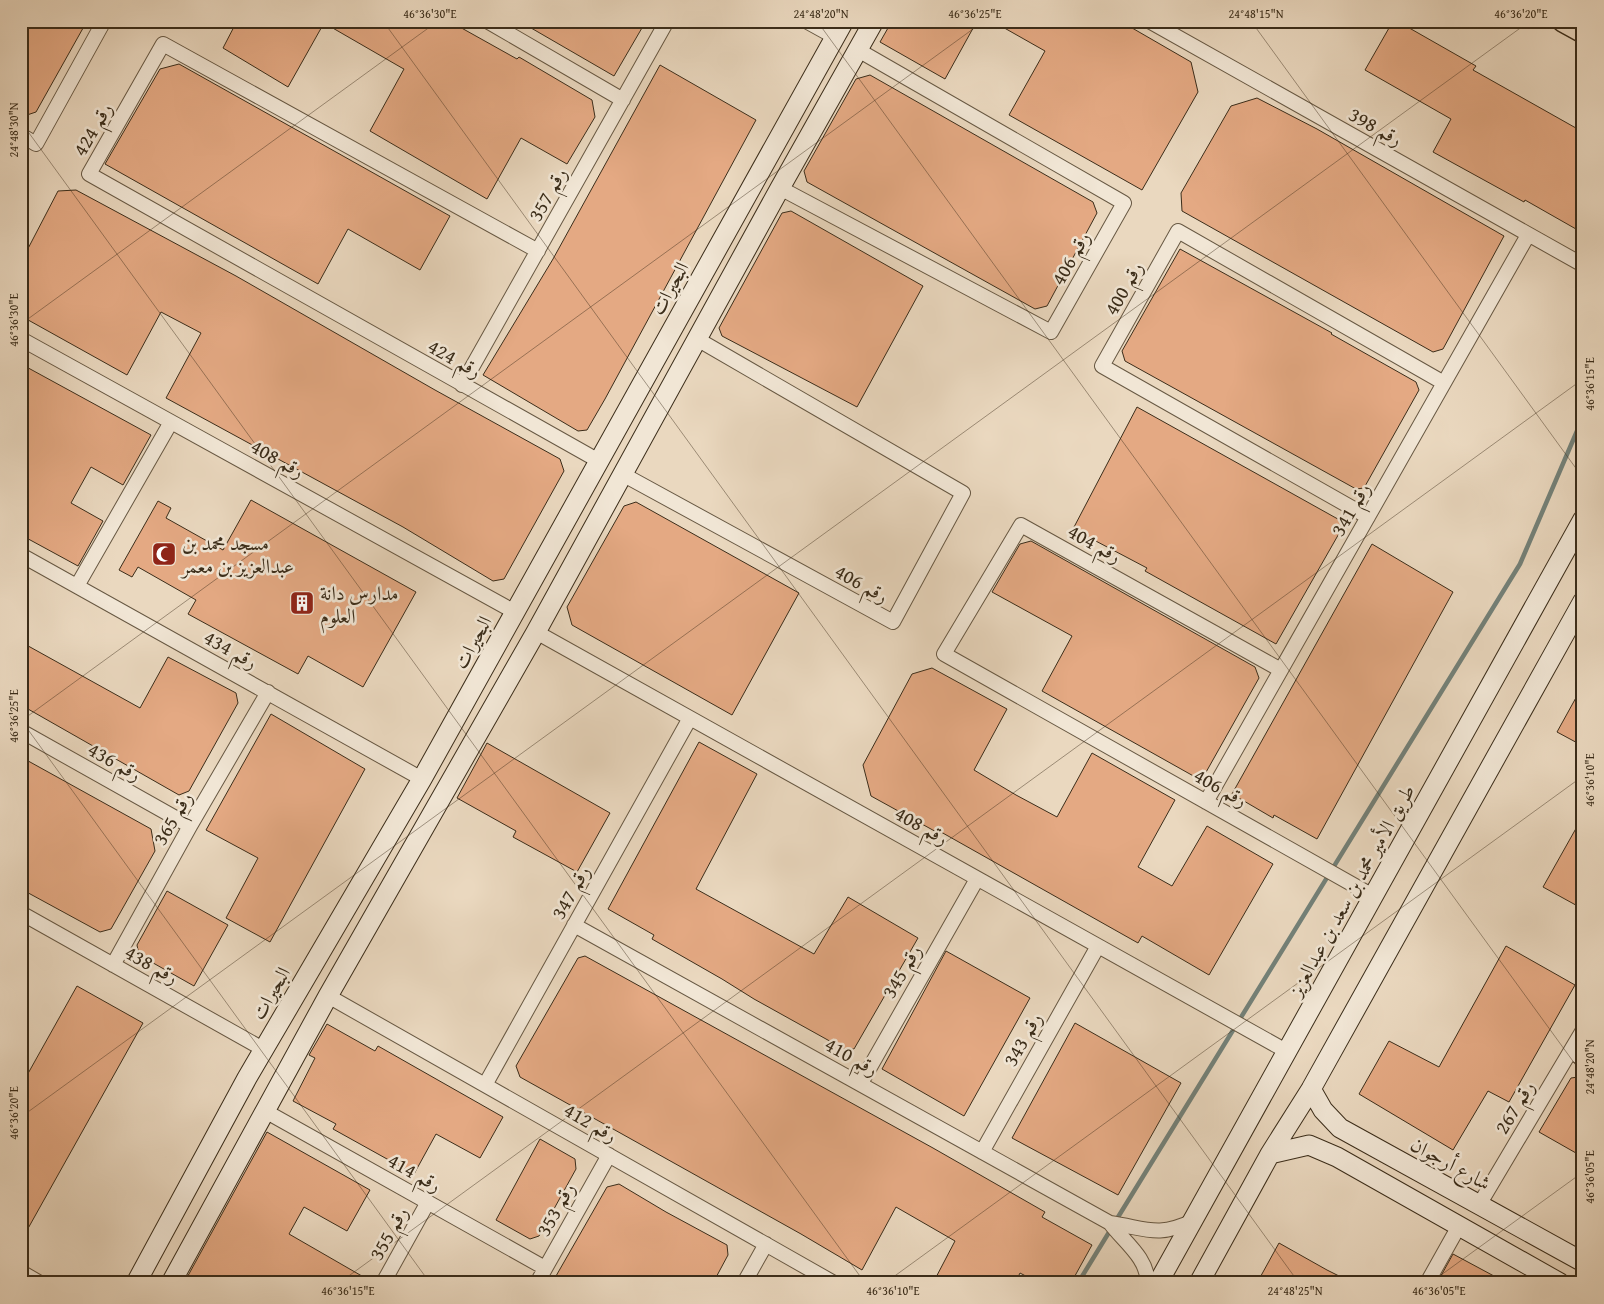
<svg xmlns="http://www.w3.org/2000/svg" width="1604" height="1304" viewBox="0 0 1604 1304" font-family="'Gentium Book Plus',Amiri,serif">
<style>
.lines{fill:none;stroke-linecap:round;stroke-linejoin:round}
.stream{stroke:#738179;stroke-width:4.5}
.building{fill:#e4a983;stroke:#3b2d1a}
.street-casing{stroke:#675843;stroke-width:16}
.secondary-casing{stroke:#3b2d1a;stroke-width:21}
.primary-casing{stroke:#3b2d1a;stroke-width:24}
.street{stroke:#f1e6d5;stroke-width:14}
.secondary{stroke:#f1e6d5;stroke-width:19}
.primary{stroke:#ead8bf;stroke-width:21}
.ticks{fill:none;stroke:#3b2d1a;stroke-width:1;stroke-opacity:0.45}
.labels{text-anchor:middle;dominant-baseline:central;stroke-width:5;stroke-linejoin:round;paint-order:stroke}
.street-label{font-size:20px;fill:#3b2d1a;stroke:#f1e6d5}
.poi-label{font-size:20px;fill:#3b2d1a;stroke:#f1e6d5;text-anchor:start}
.neatline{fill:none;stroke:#3b2d1a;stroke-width:2}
.ticks-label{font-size:12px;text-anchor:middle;fill:#3b2d1a}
</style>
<rect width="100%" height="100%" fill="#ead8bf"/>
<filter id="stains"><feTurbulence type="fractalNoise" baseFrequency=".004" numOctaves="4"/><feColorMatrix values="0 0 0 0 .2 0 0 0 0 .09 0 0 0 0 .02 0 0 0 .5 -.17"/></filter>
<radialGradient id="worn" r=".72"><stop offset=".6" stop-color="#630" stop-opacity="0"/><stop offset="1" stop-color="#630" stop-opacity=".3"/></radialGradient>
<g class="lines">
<path class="stream" d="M1115,1222L1520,564L1583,417
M1078,1283L1111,1229"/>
</g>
<path class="building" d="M21,21H87L36,112L21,117Z
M237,21H449L517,59L519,57L592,100L595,117L567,164L521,138L487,199L370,131L404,69L402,68L324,23L288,87L223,48Z
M519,21H646L614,76Z
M892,21H977L945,79L880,42Z
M992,21H1120L1191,62L1198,92L1142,190L1009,115L1045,51Z
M1393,21H1397L1476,66L1473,70L1583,132V233L1525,200L1524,202L1433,152L1451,119L1365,70Z
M179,64L450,216L420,270L348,229L318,284L105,164L160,69Z
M660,65L756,120L605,399L587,430L578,431L483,375L553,259Z
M870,75L1093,202L1097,213L1047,306L1035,309L807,182L804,171L856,79Z
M1257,98L1317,129L1504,236L1443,349L1433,352L1182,211L1181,193L1231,106Z
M76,190L236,276L435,390L560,459L564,471L504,579L493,581L403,527L166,398L201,333L161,312L127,375L21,316V262L58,191Z
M791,211L923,286L857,407L722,336L719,328L782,213Z
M1180,249L1332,333L1331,334L1416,382L1419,390L1364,488L1356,489L1125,361L1122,351Z
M21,364L151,435L123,485L91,467L71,503L103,521L78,566L21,535Z
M1137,407L1345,523L1276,644L1145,571L1147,568L1073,529Z
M251,500L416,592L363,687L308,656L298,674L188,614L196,600L138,567L132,577L119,570L158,501L171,508L166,518L223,550Z
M636,502L799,593L732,715L572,625L567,607L624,506Z
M1031,541L1255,667L1259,678L1205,774L1197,778L1042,691L1072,636L992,592L1020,544Z
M1372,544L1453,592L1317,839L1274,815L1273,818L1232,794Z
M21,642L140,708L168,657L236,693L238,703L189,791L179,795L21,705Z
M932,668L1007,709L974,770L1016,795L1057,817L1092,753L1175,800L1138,867L1172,886L1207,826L1273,864L1209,975L1142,936L1138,943L941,832L940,834L871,796L863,765L912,674Z
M1583,685V746L1557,732Z
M271,714L365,769L270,942L226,918L258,858L206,830Z
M699,742L757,774L696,889L814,954L848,897L918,938L854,1049H844L754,999L722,979L652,939L654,935L608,909Z
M487,743L610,813L577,872L513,837L516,831L457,798Z
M21,757L151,829L155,851L111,929L100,932L21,889Z
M1583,816V909L1543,887Z
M167,891L228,925L194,986L139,955L137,945Z
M1506,946L1575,985L1509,1102L1488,1091L1453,1150L1359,1094L1389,1041L1439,1067Z
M946,951L1030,998L964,1116L882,1069Z
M585,956L933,1148L1045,1212L1042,1217L1092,1245L1071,1283H1039L1020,1273L1015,1283H933L955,1241L896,1207L862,1270L801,1234L520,1077L516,1066L578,958Z
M77,986L143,1023L21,1241V1086Z
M1075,1023L1181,1083L1118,1195L1012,1138Z
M327,1024L375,1051L378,1046L503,1117L480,1158L436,1134L414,1174L333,1129L336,1124L293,1101L315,1058L309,1055Z
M1578,1077L1583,1080V1157L1539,1132L1571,1078Z
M267,1132L370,1190L347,1231L304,1207L289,1234L374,1283H184Z
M540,1139L575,1159L576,1169L539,1236L530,1239L496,1220Z
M619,1184L666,1212L727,1245L728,1255L713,1283H552L607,1187Z
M1279,1243L1327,1270L1353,1283H1257Z
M1453,1254L1507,1283H1437Z"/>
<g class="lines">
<defs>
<path id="street" d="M487,21L623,100
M806,21L835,37
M1149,21L1583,265
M21,135L36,144L104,21
M780,188L1051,332L1124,203L858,50
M538,251L163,44L89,174L599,461
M21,339L515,612
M462,385L667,21
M624,475L893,622L963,493L697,339
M1368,517L1102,366L1178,231L1444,383
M21,555L422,779
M77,586L171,422
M536,632L1288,1052
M1281,670L1021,525L944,654L1373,896
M21,731L190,826
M1206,802L1528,235
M21,913L263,1049
M574,925L1110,1223C1146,1228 1157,1238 1193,1221
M113,965L190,826L268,692
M328,996L834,1283
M1571,1052L1583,1059
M861,1083L977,879
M485,1085L690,718
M265,1111L545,1268
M982,1152L1098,946
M1479,1205L1583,1030
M1110,1223C1124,1242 1147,1257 1148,1283
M21,1272L40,1283
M383,1283L428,1202
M537,1283L609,1155
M744,1283L766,1244
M1427,1283L1459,1226"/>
<path id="secondary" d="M1311,1089L1323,1110L1340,1128L1583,1262
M1270,1154L1309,1145L1337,1157L1560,1283
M136,1283L247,1078L422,779L844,21
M171,1283L328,996L536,632L780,188L874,21
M1158,1283L1583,519
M1199,1283L1270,1154L1311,1089L1583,601"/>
<path id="primary" d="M1563,21L1583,32"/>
</defs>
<use href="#street" class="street-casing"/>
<use href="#secondary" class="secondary-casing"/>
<use href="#primary" class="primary-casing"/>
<use href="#street" class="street"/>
<use href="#secondary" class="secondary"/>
<use href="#primary" class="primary"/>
</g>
<path class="ticks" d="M383,21L1299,1283M817,21L1583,1075M1251,21L1583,478M21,122L865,1283M21,324L438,21M21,720L430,1283M21,721L984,21M21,1117L1530,21M339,1283L1583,379M885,1283L1583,776M1430,1283L1583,1172"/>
<defs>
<symbol id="mosque-square" viewBox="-11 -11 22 22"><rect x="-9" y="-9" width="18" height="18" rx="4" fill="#8f2418" stroke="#f1e6d5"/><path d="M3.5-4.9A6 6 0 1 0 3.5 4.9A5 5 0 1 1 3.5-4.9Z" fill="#fff"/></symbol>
<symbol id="building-square" viewBox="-11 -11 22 22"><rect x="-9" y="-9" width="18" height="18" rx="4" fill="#8f2418" stroke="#f1e6d5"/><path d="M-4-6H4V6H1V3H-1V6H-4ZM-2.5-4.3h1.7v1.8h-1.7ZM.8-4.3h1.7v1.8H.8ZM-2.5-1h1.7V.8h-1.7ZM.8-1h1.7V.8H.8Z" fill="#fff"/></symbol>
</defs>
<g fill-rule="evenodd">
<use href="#mosque-square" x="150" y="540" width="28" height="28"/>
<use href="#building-square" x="288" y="589" width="28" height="28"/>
</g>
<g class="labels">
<g class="street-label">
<text transform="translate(1376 126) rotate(29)">رقم 398</text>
<text transform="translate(92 129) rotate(-60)">رقم 424</text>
<text transform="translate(547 194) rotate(-61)">رقم 357</text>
<text transform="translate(1070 258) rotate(-61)">رقم 406</text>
<text transform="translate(669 288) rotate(-61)">البحيرات</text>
<text transform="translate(1123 288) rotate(-61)">رقم 400</text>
<text transform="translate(455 358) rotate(29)">رقم 424</text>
<text transform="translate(278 458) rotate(29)">رقم 408</text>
<text transform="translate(1350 509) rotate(-60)">رقم 341</text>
<text transform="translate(1095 543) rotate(29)">رقم 404</text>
<text transform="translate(862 583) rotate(29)">رقم 406</text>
<text transform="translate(472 642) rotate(-61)">البحيرات</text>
<text transform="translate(231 649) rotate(29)">رقم 434</text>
<text transform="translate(115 761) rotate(29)">رقم 436</text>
<text transform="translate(1221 787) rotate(29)">رقم 406</text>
<text transform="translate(172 818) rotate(-60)">رقم 365</text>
<text transform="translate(922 825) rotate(29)">رقم 408</text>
<text transform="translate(1351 890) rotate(-61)">طريق الأمير محمد بن سعد بن عبدالعزيز</text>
<text transform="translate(570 892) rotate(-61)">رقم 347</text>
<text transform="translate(152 964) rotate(29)">رقم 438</text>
<text transform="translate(901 971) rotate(-60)">رقم 345</text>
<text transform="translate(270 993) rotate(-60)">البحيرات</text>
<text transform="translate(1022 1039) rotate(-61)">رقم 343</text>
<text transform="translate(852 1056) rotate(29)">رقم 410</text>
<text transform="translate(1514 1107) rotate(-59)">رقم 267</text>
<text transform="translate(591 1122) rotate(30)">رقم 412</text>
<text transform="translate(1451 1163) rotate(29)">شارع أرجوان</text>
<text transform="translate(415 1172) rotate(29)">رقم 414</text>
<text transform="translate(555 1209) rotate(-61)">رقم 353</text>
<text transform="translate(388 1233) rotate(-61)">رقم 355</text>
</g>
<g class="poi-label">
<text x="182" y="542">مسجد محمد بن<tspan x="182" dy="23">عبدالعزيز بن معمر</tspan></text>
<text x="320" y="592">مدارس دانة<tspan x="320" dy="23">العلوم</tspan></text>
</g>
</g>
<rect width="1604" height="1304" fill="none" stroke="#ead8bf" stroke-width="55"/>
<rect x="28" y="28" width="1548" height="1248" class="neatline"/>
<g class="ticks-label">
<text x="430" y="18">46°36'30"E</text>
<text x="821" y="18">24°48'20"N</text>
<text x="975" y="18">46°36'25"E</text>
<text x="1256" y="18">24°48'15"N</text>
<text x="1521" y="18">46°36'20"E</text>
<text transform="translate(14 130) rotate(-90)" y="4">24°48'30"N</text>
<text transform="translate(14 320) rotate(-90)" y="4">46°36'30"E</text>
<text transform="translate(1590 384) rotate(-90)" y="4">46°36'15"E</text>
<text transform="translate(14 716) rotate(-90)" y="4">46°36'25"E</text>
<text transform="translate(1590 780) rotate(-90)" y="4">46°36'10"E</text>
<text transform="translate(1590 1067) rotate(-90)" y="4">24°48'20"N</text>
<text transform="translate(14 1113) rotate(-90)" y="4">46°36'20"E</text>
<text transform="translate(1590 1177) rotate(-90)" y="4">46°36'05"E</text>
<text x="348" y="1295">46°36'15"E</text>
<text x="893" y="1295">46°36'10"E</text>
<text x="1295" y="1295">24°48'25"N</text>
<text x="1439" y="1295">46°36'05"E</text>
</g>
<rect width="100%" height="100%" filter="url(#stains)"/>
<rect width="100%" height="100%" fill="url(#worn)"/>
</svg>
